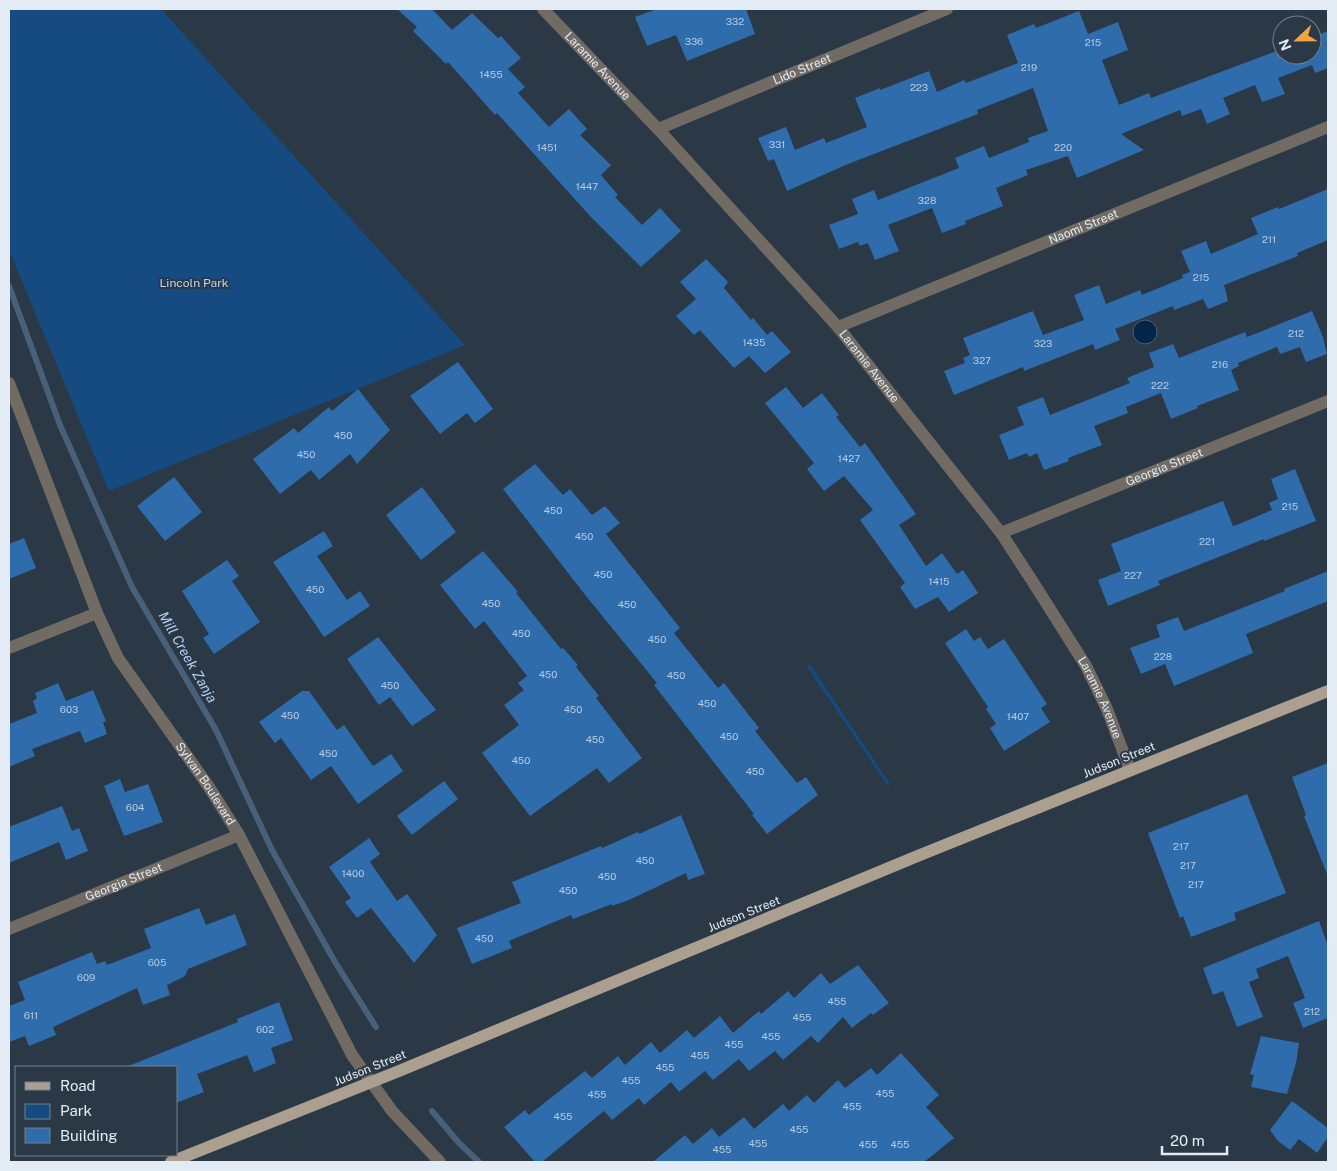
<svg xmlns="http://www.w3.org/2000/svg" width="1337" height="1171" viewBox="0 0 1337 1171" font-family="'Public Sans',sans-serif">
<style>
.green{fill:#154b80}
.water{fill:#042646;stroke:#47617a}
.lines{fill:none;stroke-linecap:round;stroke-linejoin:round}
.stream{stroke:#47617a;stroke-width:6}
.building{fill:#2e6cac}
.minor{stroke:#716b64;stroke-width:12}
.major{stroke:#ab9f90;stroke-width:12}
.labels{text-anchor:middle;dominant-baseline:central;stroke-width:4;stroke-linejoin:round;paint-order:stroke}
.number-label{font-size:10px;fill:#b6cbe2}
.street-label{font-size:12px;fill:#e3ebf4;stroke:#2b3846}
.park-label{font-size:12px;fill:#b8d7fb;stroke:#2b3846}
.water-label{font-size:14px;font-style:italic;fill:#b1d0f3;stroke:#2b3846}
</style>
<rect width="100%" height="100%" fill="#2b3846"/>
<path class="green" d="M9,9H161L465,345L109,491L9,250Z
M810,664L890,784L888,786L807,667Z"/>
<path class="water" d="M1133 332a12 12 0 1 1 24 0a12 12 0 1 1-24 0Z"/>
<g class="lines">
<path class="stream" d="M9,286L60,425L132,587L216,730L272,850L335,962L376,1027
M432,1111L459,1143L479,1162"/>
</g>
<path class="building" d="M397,9H432L452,30L472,13L498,38L501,36L521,58L508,69L525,87L518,93L549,127L569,109L587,129L580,135L611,165L601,175L618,195L615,197L642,225L660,208L681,231L641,267L590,216L497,113L495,115L448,62L446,64L413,31L417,27Z
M657,9H746L755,34L687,61L676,35L647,46L635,17Z
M1079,11L1088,34L1118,22L1128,50L1102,60L1119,105L1149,93L1151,98L1282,49V55H1312V37L1328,31V68L1315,73L1312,65L1278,78L1285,94L1262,102L1255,85L1223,98L1230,114L1207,124L1201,109L1182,116L1180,110L1121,134L1144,150L1077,178L1068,156L1026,170L1028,175L996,188L1003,206L965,221L966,224L942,233L932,208L888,225L899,251L875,260L868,243L860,246L858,242L839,249L829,225L858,214L852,199L874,190L878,200L959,168L955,158L984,146L989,158L1029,142L1028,138L1048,131L1033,88L977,110L978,114L848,164L787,191L774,159L768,161L758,138L786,127L795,150L824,138L826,143L867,127L855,98L880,88V90L929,71L937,92L964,80L966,83L1018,63L1007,35L1034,24L1036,28Z
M1328,189V240L1297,253L1298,256L1224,285L1228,301L1208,309L1203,299L1174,310L1173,306L1115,329L1120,340L1095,350L1093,344L1024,371L1023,367L954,395L944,371L965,363L963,358L970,355L963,338L1033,311L1043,335L1084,320L1074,295L1099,285L1106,304L1140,290L1142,295L1183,278L1182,275L1190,272L1181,251L1206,241L1211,254L1258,234L1251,218L1278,207L1279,209Z
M706,259L728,282L724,288L751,320L753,318L767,335L772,331L791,352L765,373L749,356L734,368L700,330L694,335L676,316L696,299L680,282Z
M1312,311L1323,337L1327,354L1306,362L1300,347L1280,354L1277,347L1238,363L1239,366L1231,370L1239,390L1197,406L1198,408L1171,419L1161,393L1126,407L1128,413L1094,426L1102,445L1068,458L1069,461L1044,470L1037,453L1029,457L1027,453L1009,460L999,435L1024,425L1017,407L1043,397L1050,415L1130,383L1127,378L1154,367L1149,353L1173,344L1179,358L1245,332L1247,337Z
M458,362L493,409L475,423L467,413L440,434L410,396Z
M786,387L803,408L822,393L839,415L836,417L860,447L865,443L916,514L899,525L926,566L942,553L957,574L963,570L978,593L949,612L938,597L915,609L900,587L905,583L860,520L873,510L844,476L824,491L807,469L814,463L765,403Z
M358,389L390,430L357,464L350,454L319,480L311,470L280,494L253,459L294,428L298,433L329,407L332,411Z
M535,464L563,495L570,489L592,515L605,506L620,523L606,534L680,628L674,633L718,688L724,683L759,728L755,731L797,783L806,777L818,795L767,834L752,815L754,814L654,685L657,683L586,596L503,489Z
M1295,469L1316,521L1264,541V539L1158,581L1160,585L1108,606L1098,580L1121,571L1111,544L1223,501L1233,526L1237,525L1272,510L1269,503L1278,499L1271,479Z
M174,477L202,512L165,541L137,506Z
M422,487L456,532L421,560L386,515Z
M324,531L333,546L317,556L347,600L360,591L370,606L324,637L273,562Z
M24,538L36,568L9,579V544Z
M483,551L518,592L516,593L561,649L563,648L578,665L576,667L599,696L596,698L642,758L609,783L597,768L530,816L482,753L519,725L504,705L524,690L518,683L527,676L484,621L475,629L440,585Z
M227,560L239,576L232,581L260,622L214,654L203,638L209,634L182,591Z
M1328,571V601L1246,634L1253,653L1174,686L1165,664L1141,674L1130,648L1160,637L1156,625L1178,617L1184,631L1285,591L1284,589Z
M966,629L974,641L980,637L988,649L1004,639L1047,704L1041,708L1050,722L1004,751L990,728L996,724L986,709L988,707L945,643Z
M378,637L436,710L412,726L390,697L379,705L347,659Z
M58,683L66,701L93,690L106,721L103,722L107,734L85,743L80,731L32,749L35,756L9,767V724L37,713L33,701L37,698L35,693Z
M302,691H309L337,730L344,725L373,766L391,754L403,771L358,804L331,766L311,780L281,738L275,743L259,722Z
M1328,763V873L1327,874L1304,816L1306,815L1292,777Z
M120,779L125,792L148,784L163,822L124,836L104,786Z
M444,781L458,799L412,835L397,816Z
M1247,794L1286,893L1234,913L1236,920L1191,937L1183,916L1180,918L1148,833Z
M62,806L72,831L79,828L88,851L66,860L59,842L9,863V827Z
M681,815L705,874L688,880L686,873L629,900L612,906V904L573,919L571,915L509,941L512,948L472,964L457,928L521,903L512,882L601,846L602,848L638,832L639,834Z
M369,838L380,854L370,862L397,901L407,894L437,935L414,963L371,908L357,918L345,902L351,898L329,867Z
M199,908L206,925L235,914L247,945L188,969L185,976L167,985L170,995L143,1005L137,988L53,1027L56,1035L29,1046L25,1036L9,1042V1006L25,1000L18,982L92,952L97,964L105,961L107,965L151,948L144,929Z
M1319,921L1328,946V1018L1303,1028L1293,1003L1305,998L1288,956L1256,969L1259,978L1249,982L1263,1017L1237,1027L1223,991L1213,995L1203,968Z
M858,965L889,1003L873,1015L871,1013L852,1028L843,1017L818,1043L811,1036L783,1060L775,1051L749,1071L739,1059L713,1080L705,1071L679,1092L671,1082L644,1105L639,1098L612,1120L604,1111L542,1162H535L504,1127L525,1110L529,1115L585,1071L592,1078L618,1056L625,1065L651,1042L660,1053L687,1030L694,1038L720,1016L733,1033L759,1011L761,1014L788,991L794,998L821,973L830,984Z
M279,1002L293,1040L271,1048L276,1063L254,1072L247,1055L197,1074L204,1092L176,1103V1067H126L238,1022L237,1019Z
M1261,1036L1299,1043L1296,1063L1287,1094L1251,1087L1254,1075L1250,1074Z
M901,1053L939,1095L926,1107L954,1138L924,1162H653L685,1135L693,1144L712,1128L719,1137L744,1117L754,1129L783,1104L789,1111L807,1095L814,1103L838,1080L845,1088L871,1068L877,1075Z
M1292,1101L1328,1128V1137L1317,1153L1299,1139L1290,1150L1278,1141L1270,1130Z"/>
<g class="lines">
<g class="minor">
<path id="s1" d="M543,9L658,129L838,327L1001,533L1031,579L1086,666L1107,709L1130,770"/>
<path id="s2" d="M658,129L947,9"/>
<path id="s3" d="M838,327L1328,127"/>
<path id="s4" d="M9,383L97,613L118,658L209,787L239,835L352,1055L392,1111L440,1162"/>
<path id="s5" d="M1001,533L1328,401"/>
<path d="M9,648L97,613"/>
<path id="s6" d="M9,929L239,835"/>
</g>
<path class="major" d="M171,1162L399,1071L920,855L1328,691"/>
</g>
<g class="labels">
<g class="number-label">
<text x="735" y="21">332</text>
<text x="694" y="41">336</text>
<text x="1093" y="42">215</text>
<text x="1029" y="67">219</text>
<text x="491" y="74">1455</text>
<text x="919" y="87">223</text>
<text x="777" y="144">331</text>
<text x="547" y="147">1451</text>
<text x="1063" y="147">220</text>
<text x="587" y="186">1447</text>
<text x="927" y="200">328</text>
<text x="1269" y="239">211</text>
<text x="1201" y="277">215</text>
<text x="1296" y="333">212</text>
<text x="754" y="342">1435</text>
<text x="1043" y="343">323</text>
<text x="982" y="360">327</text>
<text x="1220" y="364">216</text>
<text x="1160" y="385">222</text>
<text x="343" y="435">450</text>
<text x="306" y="454">450</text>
<text x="849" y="458">1427</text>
<text x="1290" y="506">215</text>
<text x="553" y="510">450</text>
<text x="584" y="536">450</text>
<text x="1207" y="541">221</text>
<text x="603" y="574">450</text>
<text x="1133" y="575">227</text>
<text x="939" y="581">1415</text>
<text x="315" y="589">450</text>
<text x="491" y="603">450</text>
<text x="627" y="604">450</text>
<text x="521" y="633">450</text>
<text x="657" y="639">450</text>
<text x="1163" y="656">228</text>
<text x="548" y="674">450</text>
<text x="676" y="675">450</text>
<text x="390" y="685">450</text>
<text x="707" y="703">450</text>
<text x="69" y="709">603</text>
<text x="573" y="709">450</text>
<text x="290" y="715">450</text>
<text x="1018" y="716">1407</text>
<text x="729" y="736">450</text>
<text x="595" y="739">450</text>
<text x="328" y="753">450</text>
<text x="521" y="760">450</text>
<text x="755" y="771">450</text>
<text x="135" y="807">604</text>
<text x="1181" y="846">217</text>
<text x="645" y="860">450</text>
<text x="1188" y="865">217</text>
<text x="353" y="873">1400</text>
<text x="607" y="876">450</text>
<text x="1196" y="884">217</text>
<text x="568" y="890">450</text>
<text x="484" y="938">450</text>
<text x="157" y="962">605</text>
<text x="86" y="977">609</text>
<text x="837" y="1001">455</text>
<text x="1312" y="1011">212</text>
<text x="31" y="1015">611</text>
<text x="802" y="1017">455</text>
<text x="265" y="1029">602</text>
<text x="771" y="1036">455</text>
<text x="734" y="1044">455</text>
<text x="700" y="1055">455</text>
<text x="665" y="1067">455</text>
<text x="631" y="1080">455</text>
<text x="885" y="1093">455</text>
<text x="597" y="1094">455</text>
<text x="852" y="1106">455</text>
<text x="563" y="1116">455</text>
<text x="799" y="1129">455</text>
<text x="758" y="1143">455</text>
<text x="868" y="1144">455</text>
<text x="900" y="1144">455</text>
<text x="722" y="1149">455</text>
</g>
<g class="street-label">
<text stroke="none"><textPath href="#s1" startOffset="79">Laramie Avenue</textPath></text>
<text stroke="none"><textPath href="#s2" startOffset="156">Lido Street</textPath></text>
<text stroke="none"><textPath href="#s3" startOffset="265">Naomi Street</textPath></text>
<text stroke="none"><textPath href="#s1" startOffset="484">Laramie Avenue</textPath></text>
<text stroke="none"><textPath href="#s5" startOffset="176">Georgia Street</textPath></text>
<text stroke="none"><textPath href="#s1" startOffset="889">Laramie Avenue</textPath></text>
<text transform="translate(1119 760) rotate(-22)">Judson Street</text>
<text stroke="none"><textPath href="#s4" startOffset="449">Sylvan Boulevard</textPath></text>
<text stroke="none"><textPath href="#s6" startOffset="124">Georgia Street</textPath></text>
<text transform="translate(744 914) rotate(-22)">Judson Street</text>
<text transform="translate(370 1068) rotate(-22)">Judson Street</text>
</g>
<g class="park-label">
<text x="194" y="283">Lincoln Park</text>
</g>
<g class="water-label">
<text transform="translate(188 657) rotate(60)">Mill Creek Zanja</text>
</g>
</g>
<rect width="1337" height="1171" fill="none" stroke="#e3ebf4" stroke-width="20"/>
<rect x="15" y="1066" width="162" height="90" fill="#2b3846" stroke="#75808c"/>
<rect x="25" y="1082" width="25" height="8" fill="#ab9f90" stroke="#75808c"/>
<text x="60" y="1091" font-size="15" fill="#e3ebf4">Road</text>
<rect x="25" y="1104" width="25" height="15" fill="#154b80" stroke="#75808c"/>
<text x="60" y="1116" font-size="15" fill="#e3ebf4">Park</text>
<rect x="25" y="1128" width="25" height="15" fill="#2e6cac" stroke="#75808c"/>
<text x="60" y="1141" font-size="15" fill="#e3ebf4">Building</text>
<g transform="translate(1297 40) rotate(248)"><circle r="24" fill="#2b3846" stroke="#75808c"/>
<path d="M0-4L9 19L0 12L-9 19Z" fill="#efa73d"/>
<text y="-8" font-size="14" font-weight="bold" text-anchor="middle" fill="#e3ebf4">N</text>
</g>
<path d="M1162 1146v8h65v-8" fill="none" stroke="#e3ebf4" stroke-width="2.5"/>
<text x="1170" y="1146" font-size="15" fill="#e3ebf4" stroke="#2b3846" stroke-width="4" paint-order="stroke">20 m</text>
</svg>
